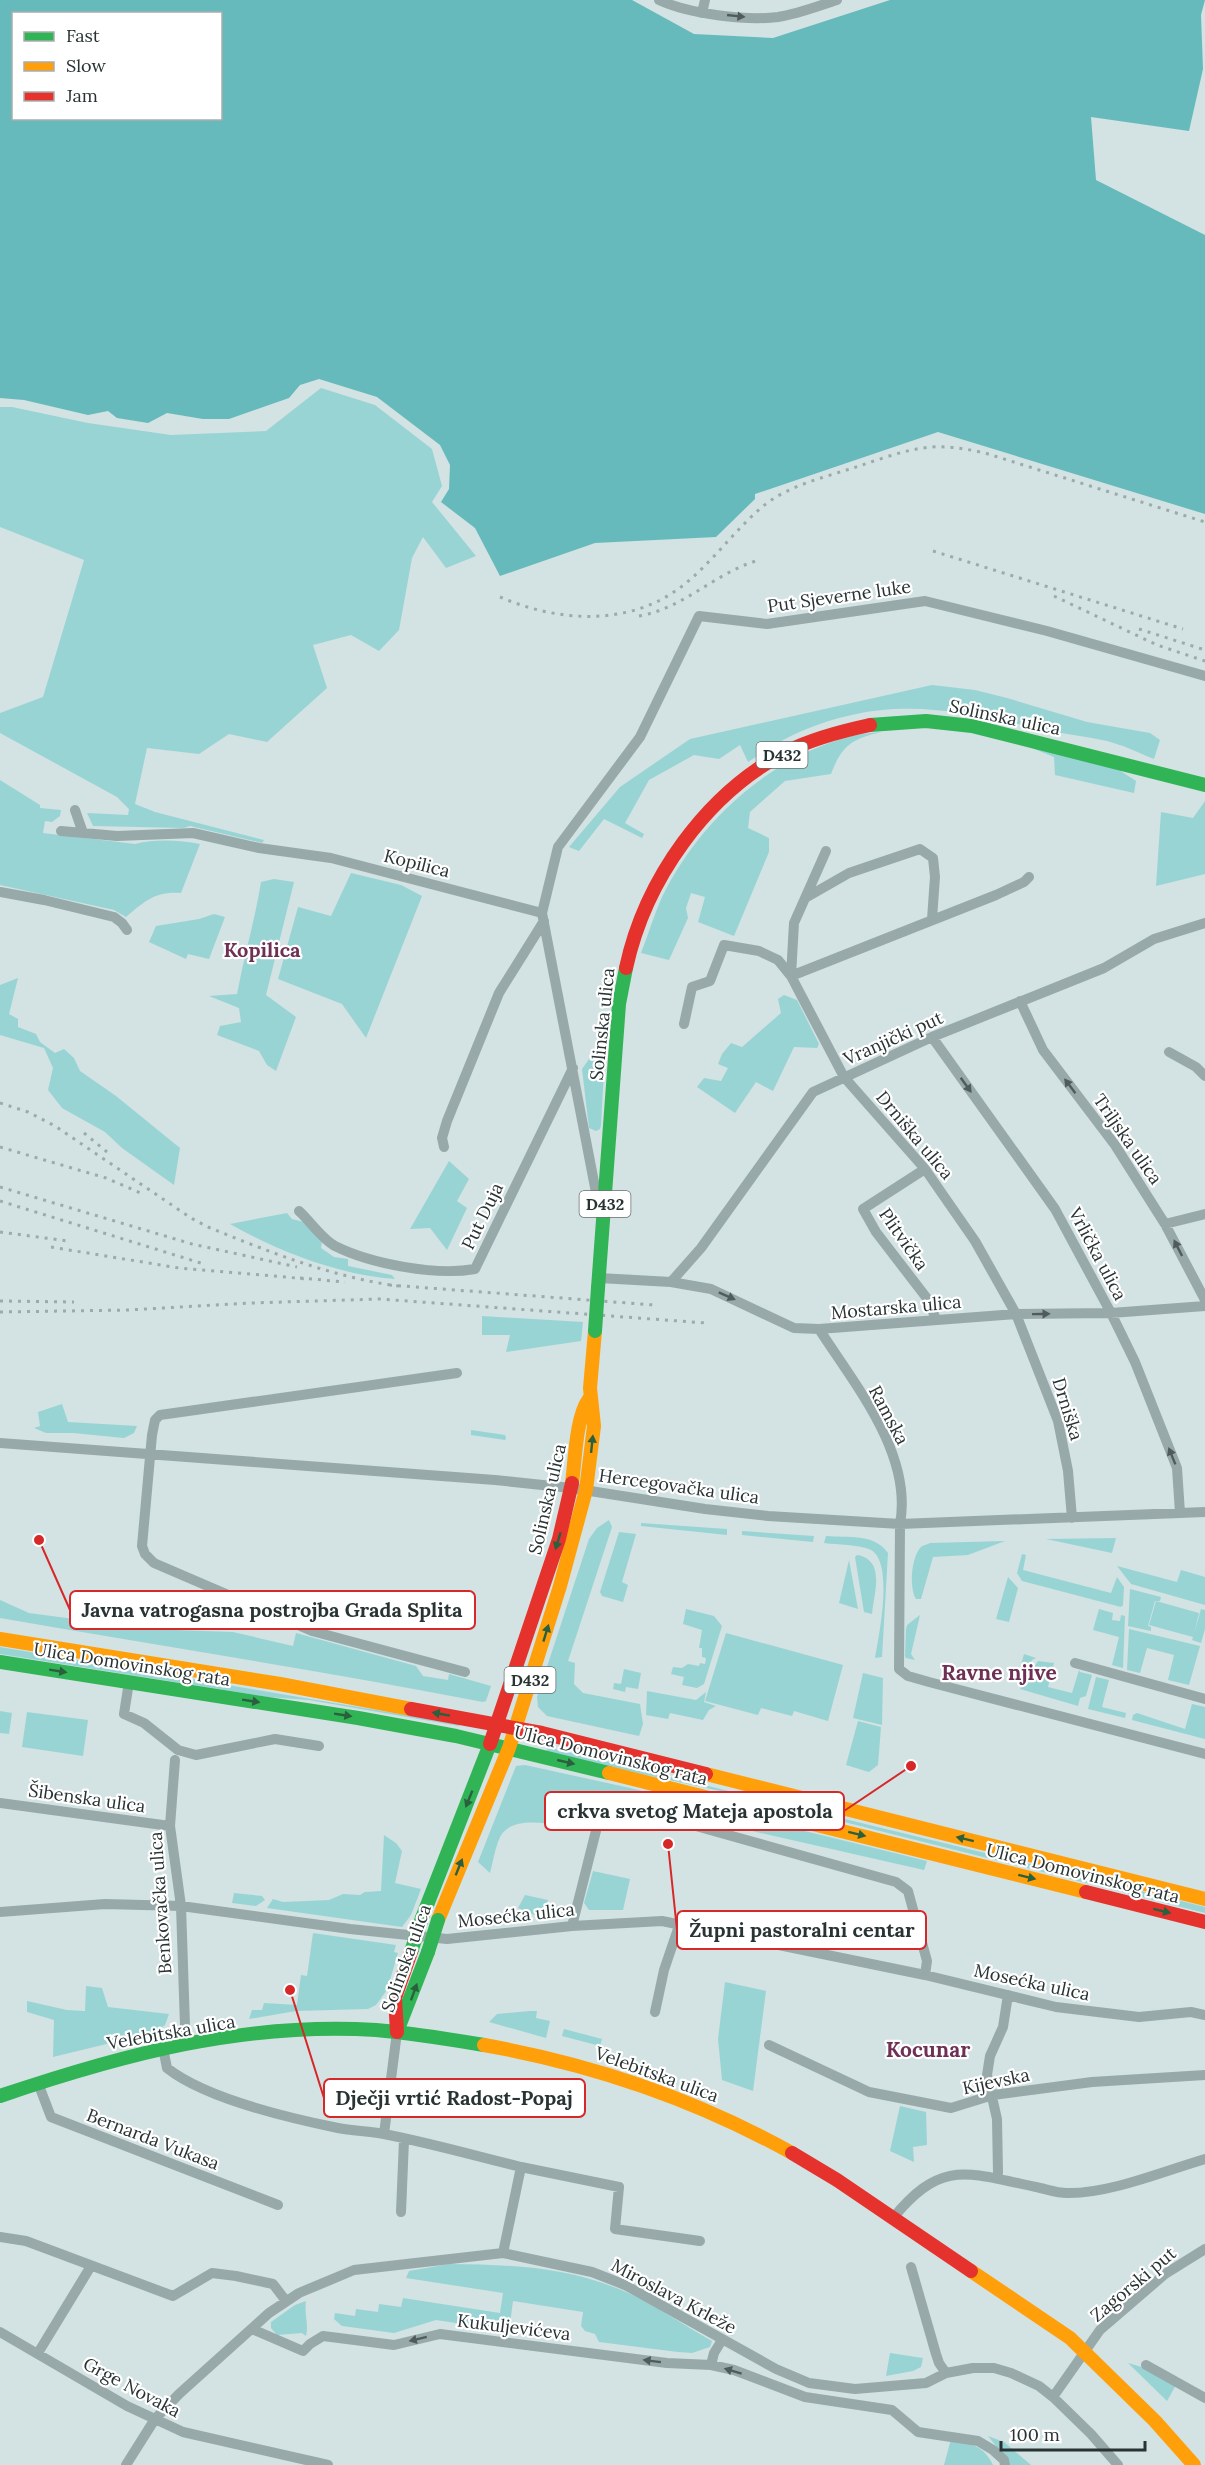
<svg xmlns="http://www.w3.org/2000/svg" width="1205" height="2465" viewBox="0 0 1205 2465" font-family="Lora,serif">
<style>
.green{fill:#99d4d5}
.water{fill:#66babc;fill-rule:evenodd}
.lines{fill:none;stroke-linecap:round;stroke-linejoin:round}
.street{stroke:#98a9a9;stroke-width:10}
.fast{stroke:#30b455;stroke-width:14}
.slow{stroke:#ff9f0a;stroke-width:14}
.jam{stroke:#e5322d;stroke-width:14}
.rail{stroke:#9caaaa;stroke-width:3;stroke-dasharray:3 6;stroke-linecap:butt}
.fast-bridge{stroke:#30b455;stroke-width:14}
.oneway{fill:#505c5c}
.oneway2{fill:#2b603f}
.labels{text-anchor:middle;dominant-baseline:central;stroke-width:4.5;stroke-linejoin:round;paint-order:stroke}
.shield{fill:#fff;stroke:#697070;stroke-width:1.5}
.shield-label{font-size:16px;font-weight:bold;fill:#293333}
.street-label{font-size:18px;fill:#293333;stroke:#fff}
.neighbourhood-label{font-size:20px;font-weight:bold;fill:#6e3054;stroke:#fff}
.quarter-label{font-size:21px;font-weight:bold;fill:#6e3054;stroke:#fff}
.leader{fill:none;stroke:#d62828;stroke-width:2}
.callout-dot{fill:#d62828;stroke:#fff;stroke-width:2}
.callout{fill:#fff;stroke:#d62828;stroke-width:2}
.callout-label{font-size:20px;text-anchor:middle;font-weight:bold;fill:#293333}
</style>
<rect width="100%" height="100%" fill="#d3e2e2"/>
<path class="green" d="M321,388L375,405L432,449L442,486L432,502L476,556L446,568L423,537L412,558L399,630L379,651L351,635L313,645L327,688L267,742L229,734L199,754L147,748L135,804L155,812L264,840L262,843L190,826L184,828L93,826L87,813L128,815L129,809L117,797L0,733V713L43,697L84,560L0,527V407H12L88,423L171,435L266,431Z
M932,685L975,690L1007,698L1087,722L1150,733L1160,740L1154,759C1139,753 1123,745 1107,741C1085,736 1062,734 1040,729C948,708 881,694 791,736C776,743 762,753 748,762L740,745L719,759L694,755L649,780L625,823L644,834L642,838L604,819L579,851L569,847L620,787L690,739Z
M881,732C852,739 842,745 831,774L785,781L750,812L748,828L769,838V852L734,936L698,922L705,897L691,893L686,908L688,918L669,960L641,953C648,935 654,915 662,897C698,823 768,758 849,737C859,734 870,733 881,732Z
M1022,744L1116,768L1136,781L1134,793L1055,775L1054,757Z
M0,780L40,805V808L61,810L60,816L52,822L45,821L43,833L135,844C156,839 179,840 200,844L181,893C155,891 145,901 126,917L114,910L0,885Z
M1205,801V874L1156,886L1161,812L1193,818Z
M351,873L401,885L422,896L366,1038L342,1004L278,979L298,907L331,916Z
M274,879L294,882L266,995L296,1017L276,1071L267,1065L259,1051L217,1035L220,1026L241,1022L239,1008L209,996L237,994C244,956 255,920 261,882Z
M214,914L225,917L209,959L188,954L186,959L149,942L156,926L199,919Z
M18,978L9,1014L18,1019V1027L36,1034L40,1042L55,1053L64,1049L74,1058L80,1071L116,1096L180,1148L174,1185L122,1148L105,1132L62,1108L48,1090L53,1068L44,1048L0,1035V985Z
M784,995L797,1000L819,1044L817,1048L794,1047L773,1091L756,1082L735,1113L697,1087L704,1078L721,1081L728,1068L718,1064L722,1054L731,1043L742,1047L781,1013L778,999Z
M606,1035L601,1125L600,1129L596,1131L589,1128L582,1069Z
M449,1161L469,1179L457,1201L467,1208L447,1250L430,1228L410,1229Z
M287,1213L292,1219L304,1222L322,1242L321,1248L334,1257L348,1259V1266L392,1275L395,1279C339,1275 279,1252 230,1224Z
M482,1316L583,1322L581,1341L506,1352L510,1335H482Z
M62,1404L68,1422L137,1426L134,1433L124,1438L73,1433H46L34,1428L40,1426L38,1412Z
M471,1430L505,1435L506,1438L505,1440L471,1435Z
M609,1520L612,1527L568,1661L575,1663L574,1684L583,1693L640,1704L643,1724L639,1736L547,1716L538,1707L537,1697L589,1539L597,1528Z
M641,1523L727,1529V1535L641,1526Z
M742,1531L814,1536L813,1542L742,1535Z
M619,1532L636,1534L622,1582L628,1585L623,1602L602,1596L600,1592Z
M826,1536C848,1538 874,1533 888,1553L882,1657L875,1658C879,1635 894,1563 871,1550C858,1544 838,1545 824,1543Z
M1116,1538L1112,1553L1046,1539Z
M1005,1541L968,1555L933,1557L921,1599H916C909,1588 911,1557 921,1547C922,1546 928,1544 930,1543Z
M1022,1554L1026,1555L1023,1570L1111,1593L1117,1577L1124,1587L1123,1605L1121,1607L1022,1581L1017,1573Z
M857,1555C886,1560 874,1593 872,1614L864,1612L855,1557Z
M849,1560L858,1609L839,1603Z
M1117,1566L1177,1582L1181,1570L1205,1577V1605L1131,1584Z
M1008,1577L1018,1588L1009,1622L996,1619Z
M1130,1589L1161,1597L1160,1601H1155L1148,1626L1151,1627V1631L1128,1626Z
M0,1600L29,1613L127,1626V1613L147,1629L233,1632L293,1646L296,1633L416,1666L423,1676L448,1680L449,1674L491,1686L486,1701L483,1702C322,1671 161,1646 0,1618Z
M1156,1601L1199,1613L1194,1634L1201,1609L1205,1610V1629L1201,1643L1192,1640L1193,1637L1149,1625Z
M686,1609L714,1616L722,1626L704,1684L697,1688L682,1685L684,1677L671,1674L673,1667L682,1668L688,1664L699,1666L700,1663L705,1664L706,1658L702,1657V1648H699L702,1630L683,1624Z
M1099,1609L1113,1613L1112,1620L1120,1621L1121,1615L1125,1616L1123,1668L1112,1665L1119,1637L1093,1630Z
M920,1615L911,1654L915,1660L906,1658L905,1656L906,1629L907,1625Z
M1129,1629L1200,1646L1189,1685L1168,1680L1174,1655L1147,1648L1140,1673L1127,1670Z
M726,1633L843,1665L828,1721L794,1711L792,1716L761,1708L758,1715L705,1701Z
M0,1647L460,1724L459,1726L309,1700L268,1697L0,1654Z
M1024,1654L1036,1658L1032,1660L1027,1676H1018Z
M1038,1661L1054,1663L1048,1687L1072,1693L1079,1670L1080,1672L1092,1675L1086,1696L1080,1698L1078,1706L1020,1689L1023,1683L1033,1678L1034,1667Z
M624,1669L641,1673L638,1689L626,1687L625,1692L613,1689L614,1683L621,1684Z
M863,1673L883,1678L882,1725L853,1718Z
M1096,1677L1109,1680L1102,1707L1126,1713L1125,1718L1088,1709Z
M647,1691L696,1700L706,1692L704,1702L716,1706L709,1710L703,1720L670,1713L668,1719L646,1715Z
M1192,1704L1205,1707V1739L1132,1720L1133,1715L1137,1713L1185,1729Z
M0,1711L12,1713L9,1734L0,1733Z
M27,1712L88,1720L83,1756L22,1747Z
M858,1721L881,1727L878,1765L869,1772L846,1765Z
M547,1747L1129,1888L1205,1907V1913L729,1793L546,1753Z
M525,1765L630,1788L927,1861L924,1870L594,1795L585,1831C563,1827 514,1811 500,1837C495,1848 493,1862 490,1873L478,1862L516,1766Z
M384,1835L396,1843L402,1851L395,1883L421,1889L411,1915L402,1927L267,1908L273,1899L283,1902L329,1900L343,1894L360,1895L365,1892L381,1891Z
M593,1871L630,1879L623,1910H589L584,1903Z
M234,1893L262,1896L265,1900L256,1906L232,1903Z
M525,1895L548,1900L546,1912L540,1911L534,1915L518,1908Z
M313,1933L396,1945L394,1952L398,1953L387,1990L376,2005L368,2009L296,2011L249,2019L252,2010H262L264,2003L297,2005L301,1975L307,1976Z
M725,1982L766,1991L753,2091L722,2080L718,2039Z
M86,1986L102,1988L108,2007L169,2014L165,2025L156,2032L53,2057L54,2020L27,2012V2001L67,2010L85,2011Z
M530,2011H537L536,2018L550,2021L546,2038L489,2022L497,2014Z
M564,2029L602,2039L600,2046L562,2036Z
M900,2106L926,2112L927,2145L913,2147L914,2162L890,2151Z
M449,2264C513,2265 564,2266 624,2291C654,2304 683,2325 712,2341L710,2347L692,2353L678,2352L599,2342L595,2334L585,2331L581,2326L583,2312L513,2301L509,2331L436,2320L394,2333L342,2326L334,2319L335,2313L355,2316L356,2309L378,2312L379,2304L401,2307L403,2298L500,2313L503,2293L406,2278L409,2271Z
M306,2301C304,2314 309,2324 306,2336L302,2333L277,2335L271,2328V2322L295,2305Z
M695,2309L735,2331L732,2336L693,2314Z
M890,2353L923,2358L921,2367L913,2371L886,2376Z
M1128,2363L1145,2368L1176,2385L1167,2401Z
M988,2436L1004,2442L1031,2465H1007L1005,2457Z
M951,2439C971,2443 984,2446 993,2465H944Z"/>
<path class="water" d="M0,0H632L694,34L773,38L890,0H1205L1201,15L1203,69L1189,131L1091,117L1096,180L1205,235V514L938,432L755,494V499L716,537L595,543L500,576L475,528L441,502L449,489L450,465L440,445L377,397L319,379L300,385L289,398L229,419H203L167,413L148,423L117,418L108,411L88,415L24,400L0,398ZM14,14H220V118H14Z"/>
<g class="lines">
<path class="street" d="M659,0C689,14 746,21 778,17C798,14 818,6 837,0
M702,13L705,0
M75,810L83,833
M61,831L117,836L193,833L259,848L331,858L542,913
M826,851L794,923L791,976L996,895L1024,882L1029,877
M0,892L44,900L114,917L122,923L127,930
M807,897L849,873L920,849L933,858L935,877L932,919
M1020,1001L1043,1050L1115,1145L1165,1224L1205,1300
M684,1024L692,987L710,981L724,945L759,951L778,960L791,976L844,1077L925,1169L975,1241L1016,1314L1058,1421L1068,1471L1072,1518
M932,1037L1055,1209L1111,1313L1135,1362L1177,1468L1180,1513
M1169,1052L1196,1067L1205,1076
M444,1147L442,1138L447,1121L499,993L544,921
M925,1169L863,1209L876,1232L929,1301L936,1320
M599,1208L542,913L558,847L640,737L699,616L767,624L925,601L1047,631L1205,676
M299,1211C310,1221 322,1239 335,1246C371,1264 436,1276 475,1269L573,1068
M1165,1224L1205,1214
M599,1278L671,1282L711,1289L794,1328L819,1329L1016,1314L1111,1313L1205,1306
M671,1282L701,1248L813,1092L932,1037L1104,968L1154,939L1205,923
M819,1329C855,1385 913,1454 900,1524L899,1669L908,1676L929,1682L1205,1754
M457,1373L160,1415L155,1420L152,1435L142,1546L145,1554L154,1563L312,1631L465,1672
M0,1443L495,1480L571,1488L705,1509L768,1516L900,1524L1205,1512
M1075,1663L1205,1699
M129,1682L124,1714L144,1723L178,1750L196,1755L275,1739L319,1746
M175,1760L170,1826L181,1906L185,2026L189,2043
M0,1803L170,1826
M0,1912L105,1904L181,1906L350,1929L447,1939L572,1926L662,1921L925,1975L1056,2007L1139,2017L1191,2012L1205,2015
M572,1926L602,1807L696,1826L896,1882L908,1891L927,1961L925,1975
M655,2012L664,1970L680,1923
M769,2045L869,2092L951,2108L993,2095L1092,2082L1205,2075
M163,2048L167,2068C206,2099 289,2118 338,2128C353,2131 369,2131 384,2134C430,2143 476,2156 521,2167L503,2253
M38,2083L51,2117L278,2205
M384,2134L397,2032
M521,2167L619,2187L615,2229L700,2241
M998,2173L997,2119L987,2075L990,2056L1003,2027L1008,1995
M401,2212L404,2140
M893,2218C942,2158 968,2173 1036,2187C1046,2189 1057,2193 1067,2193C1109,2194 1164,2171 1205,2159
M0,2237L26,2241L173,2296L212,2273L236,2276L273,2284L286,2301
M911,2267L936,2354L939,2363L946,2373
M252,2329L303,2351L310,2344L323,2336L394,2345L440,2334L667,2363L711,2365L734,2370L805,2397L892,2410L918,2432L978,2441L993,2450L1004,2460L1005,2465
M0,2332L127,2406L183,2432L328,2465
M38,2353L91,2266
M711,2365L714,2353L722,2340
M1146,2365L1205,2398
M1053,2397L1100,2330L1165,2274L1205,2249
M126,2465L155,2419L179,2394L269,2313L299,2293L354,2270L503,2253L592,2272L625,2285L776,2369L809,2383L855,2389L926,2383L946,2373L973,2368H994L1011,2373L1039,2386L1053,2397L1091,2434L1118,2465"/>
<path class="fast" d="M870,725L926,721L972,726L1205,785
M598,1288L619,1004L626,968
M0,1662L358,1718L456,1736L609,1773
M422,1918L490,1744
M398,2029L428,1952
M0,2096C124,2054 243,2022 376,2030C412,2033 448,2039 484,2045"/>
<path class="slow" d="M572,1483C575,1461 576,1416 589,1399
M0,1639L280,1684L411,1709
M509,1748L560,1586L586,1490L594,1426L590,1388L595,1331
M609,1773L1086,1892
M706,1774L1205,1899
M438,1920L509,1748
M484,2045C591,2064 697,2100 792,2153
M971,2271L1070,2338L1155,2421L1194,2465"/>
<path class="jam" d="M626,968C645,880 706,793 788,751C814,738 842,731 870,725
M411,1709L542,1733L706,1774
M490,1744L559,1539L572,1483
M1086,1892L1205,1922
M397,2032L395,1998L412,1949
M792,2153L837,2180L971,2271"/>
<path class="rail" d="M933,551L1183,629
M1054,596L1157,645L1205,661
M500,597C558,622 628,627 681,587C711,564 733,532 762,507C787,486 822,478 853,468C878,460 905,449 932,447C950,446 967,449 985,453L1205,522
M639,616C685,608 714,573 759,560
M1139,629L1205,650
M0,1103L28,1112L55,1126L191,1218L208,1227C269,1252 332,1277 398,1286
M84,1133L107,1152
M0,1147L106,1178L143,1194
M0,1187L192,1244L297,1267
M0,1201L204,1264
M0,1232L68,1241
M51,1247L179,1268L308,1279
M300,1278L345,1282
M389,1285L654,1305
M0,1301L74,1302
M0,1312L128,1310L251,1303L380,1299L706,1323"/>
<path class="fast-bridge" d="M595,1331L598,1288
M412,1949L422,1918
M428,1952L438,1920"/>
</g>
<defs><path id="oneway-solid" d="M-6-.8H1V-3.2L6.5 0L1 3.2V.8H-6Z" transform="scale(1.5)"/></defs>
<g class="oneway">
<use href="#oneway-solid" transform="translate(736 16) rotate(6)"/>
<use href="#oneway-solid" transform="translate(966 1085) rotate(54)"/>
<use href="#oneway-solid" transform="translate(1070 1086) rotate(-127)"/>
<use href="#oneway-solid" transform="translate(1178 1248) rotate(-117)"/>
<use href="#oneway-solid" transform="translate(727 1296) rotate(24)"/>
<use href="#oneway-solid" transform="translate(1041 1314) rotate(-1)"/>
<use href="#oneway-solid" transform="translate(1172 1456) rotate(-112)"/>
<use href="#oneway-solid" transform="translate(418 2339) rotate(166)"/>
<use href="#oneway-solid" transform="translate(652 2361) rotate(-173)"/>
<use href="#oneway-solid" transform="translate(733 2371) rotate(-163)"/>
</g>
<g class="oneway2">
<use href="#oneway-solid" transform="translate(592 1444) rotate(-84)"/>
<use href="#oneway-solid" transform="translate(558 1541) rotate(107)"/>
<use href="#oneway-solid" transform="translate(546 1633) rotate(-73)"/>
<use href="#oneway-solid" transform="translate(58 1671) rotate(9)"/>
<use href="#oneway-solid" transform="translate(251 1701) rotate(9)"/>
<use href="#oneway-solid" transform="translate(441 1714) rotate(-170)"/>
<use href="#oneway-solid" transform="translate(343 1715) rotate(9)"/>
<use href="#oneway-solid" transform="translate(566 1762) rotate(13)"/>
<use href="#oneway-solid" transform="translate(469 1799) rotate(112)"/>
<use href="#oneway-solid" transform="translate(857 1834) rotate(14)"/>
<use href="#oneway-solid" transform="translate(965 1839) rotate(-166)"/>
<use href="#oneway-solid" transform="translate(459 1867) rotate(-68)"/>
<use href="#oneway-solid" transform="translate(1027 1877) rotate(14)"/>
<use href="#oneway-solid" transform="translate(1162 1911) rotate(14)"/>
<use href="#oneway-solid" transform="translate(414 1992) rotate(-70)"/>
</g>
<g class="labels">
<g class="shield">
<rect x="756.5" y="742" width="51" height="26" rx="4.5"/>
<rect x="579.5" y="1191" width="51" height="26" rx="4.5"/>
<rect x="504.5" y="1667" width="51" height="26" rx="4.5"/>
</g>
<g class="shield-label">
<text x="782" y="755">D432</text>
<text x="605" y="1204">D432</text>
<text x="530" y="1680">D432</text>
</g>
<g class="street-label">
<text transform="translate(839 596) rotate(-8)">Put Sjeverne luke</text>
<text transform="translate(1005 717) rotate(12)">Solinska ulica</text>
<text transform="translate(417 863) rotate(14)">Kopilica</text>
<text transform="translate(602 1024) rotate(-84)">Solinska ulica</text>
<text transform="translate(893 1038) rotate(-24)">Vranjički put</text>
<text transform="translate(915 1135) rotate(50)">Drniška ulica</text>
<text transform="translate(1128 1139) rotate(55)">Triljska ulica</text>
<text transform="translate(482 1216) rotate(-64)">Put Duja</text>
<text transform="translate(904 1239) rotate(55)">Plitvička</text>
<text transform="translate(1098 1254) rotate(62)">Vrlička ulica</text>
<text transform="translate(896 1307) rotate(-5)">Mostarska ulica</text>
<text transform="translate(1068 1409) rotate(73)">Drniška</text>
<text transform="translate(889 1415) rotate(62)">Ramska</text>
<text transform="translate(679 1486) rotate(8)">Hercegovačka ulica</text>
<text transform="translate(547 1499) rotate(-77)">Solinska ulica</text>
<text transform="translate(132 1664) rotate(9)">Ulica Domovinskog rata</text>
<text transform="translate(611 1755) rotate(14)">Ulica Domovinskog rata</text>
<text transform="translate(87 1798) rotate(8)">Šibenska ulica</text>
<text transform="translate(1083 1873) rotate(14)">Ulica Domovinskog rata</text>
<text transform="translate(160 1903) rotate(-94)">Benkovačka ulica</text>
<text transform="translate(516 1915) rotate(-6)">Mosećka ulica</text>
<text transform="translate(406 1958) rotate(-70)">Solinska ulica</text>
<text transform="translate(1032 1982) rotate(12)">Mosećka ulica</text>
<text transform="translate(171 2032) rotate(-10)">Velebitska ulica</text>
<text transform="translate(657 2074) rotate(20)">Velebitska ulica</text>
<text transform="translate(996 2081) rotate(-12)">Kijevska</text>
<text transform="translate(153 2139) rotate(21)">Bernarda Vukasa</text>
<text transform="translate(1133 2284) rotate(-40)">Zagorski put</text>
<text transform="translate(674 2296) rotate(28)">Miroslava Krleže</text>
<text transform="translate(514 2327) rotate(7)">Kukuljevićeva</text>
<text transform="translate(132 2387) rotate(28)">Grge Novaka</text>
</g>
<g class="neighbourhood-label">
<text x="262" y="949">Kopilica</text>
</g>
<g class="quarter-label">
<text x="999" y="1672">Ravne njive</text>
<text x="928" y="2049">Kocunar</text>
</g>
</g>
<path class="leader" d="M39 1540L70 1610M911 1766L844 1811M668 1844L677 1930M290 1990L324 2098"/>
<g class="callout-dot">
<circle cx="39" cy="1540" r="6"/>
<circle cx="911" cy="1766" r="6"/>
<circle cx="668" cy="1844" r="6"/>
<circle cx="290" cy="1990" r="6"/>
</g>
<g class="callout">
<rect x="70" y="1591" width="405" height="38" rx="6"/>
<rect x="545" y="1792" width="299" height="38" rx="6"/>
<rect x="677" y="1911" width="249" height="38" rx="6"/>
<rect x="324" y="2079" width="261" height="38" rx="6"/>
</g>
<g class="callout-label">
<text x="272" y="1617">Javna vatrogasna postrojba Grada Splita</text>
<text x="695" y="1818">crkva svetog Mateja apostola</text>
<text x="802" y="1937">Župni pastoralni centar</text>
<text x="454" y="2105">Dječji vrtić Radost-Popaj</text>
</g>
<rect x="12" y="12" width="210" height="108" fill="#ffffff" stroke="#a9adad" stroke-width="1.5"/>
<rect x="24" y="32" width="30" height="9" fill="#30b455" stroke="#a9adad" stroke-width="1.5"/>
<text x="66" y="42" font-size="18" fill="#293333">Fast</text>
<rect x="24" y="62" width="30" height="9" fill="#ff9f0a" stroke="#a9adad" stroke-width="1.5"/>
<text x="66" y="72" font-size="18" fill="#293333">Slow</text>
<rect x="24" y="92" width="30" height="9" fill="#e5322d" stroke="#a9adad" stroke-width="1.5"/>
<text x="66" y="102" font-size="18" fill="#293333">Jam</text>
<path d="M1001 2441v9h144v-9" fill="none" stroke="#293333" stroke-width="3"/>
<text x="1010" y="2441" font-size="18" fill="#293333" stroke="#ffffff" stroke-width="4.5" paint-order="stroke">100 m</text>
</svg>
